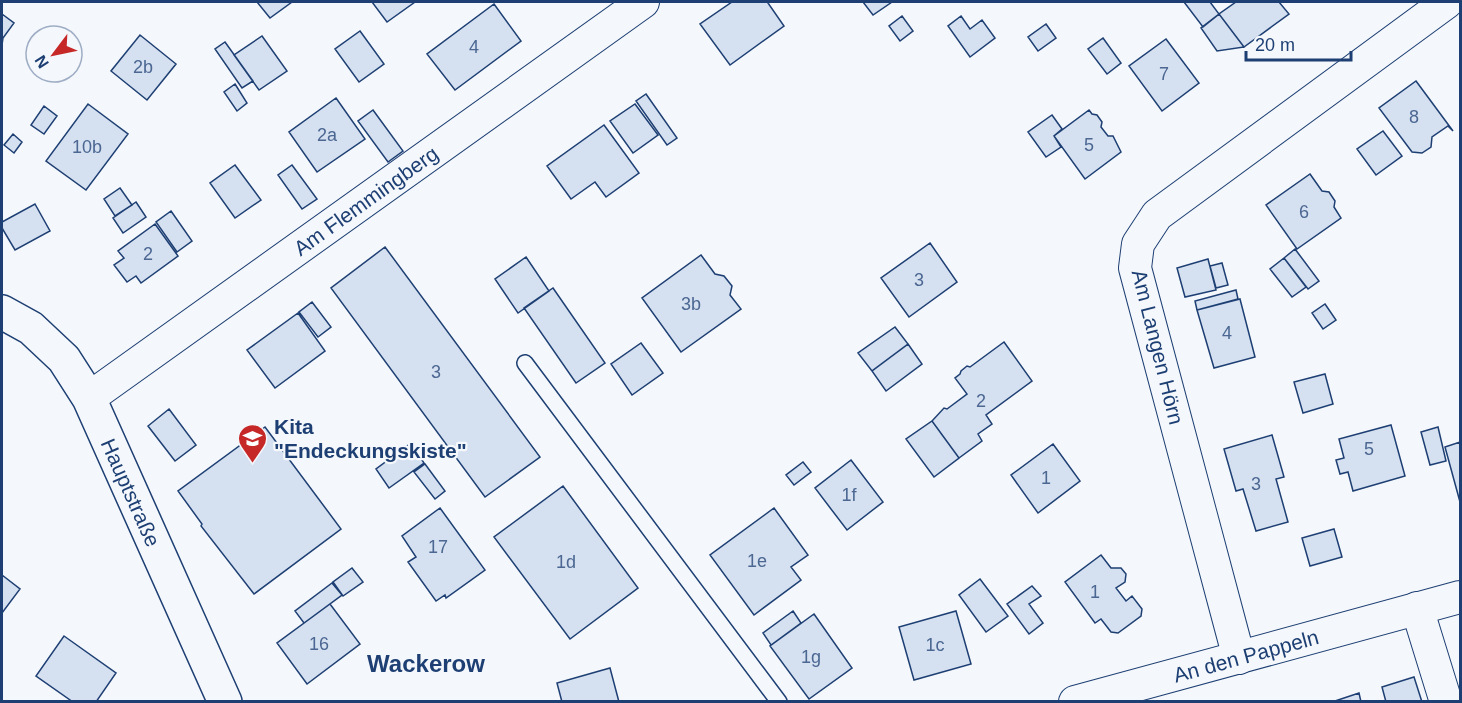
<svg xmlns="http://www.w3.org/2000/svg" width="1462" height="703" viewBox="0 0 1462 703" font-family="Arial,sans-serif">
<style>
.building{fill:#d5e0f0;stroke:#1d3f73;stroke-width:1.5}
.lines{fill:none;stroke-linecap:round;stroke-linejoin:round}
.lane-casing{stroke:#1d3f73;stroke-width:18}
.street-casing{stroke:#1d3f73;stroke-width:34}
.secondary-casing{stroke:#1d3f73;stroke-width:36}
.lane{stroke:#f4f7fb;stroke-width:15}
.street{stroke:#f4f7fb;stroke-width:32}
.secondary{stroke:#f4f7fb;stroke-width:33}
.labels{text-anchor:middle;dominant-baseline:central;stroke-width:4.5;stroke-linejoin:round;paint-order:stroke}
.number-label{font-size:18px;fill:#4b6792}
.street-label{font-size:21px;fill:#1d3f73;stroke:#f4f7fb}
.poi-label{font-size:21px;font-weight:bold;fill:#1d3f73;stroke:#f4f7fb;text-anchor:start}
.quarter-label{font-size:24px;font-weight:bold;fill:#1d3f73;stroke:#f4f7fb}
</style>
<rect width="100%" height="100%" fill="#f4f7fb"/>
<path class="building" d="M257,2H292L270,18Z
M372,2H415L387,22Z
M732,2H770L768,3L784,26L730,65L700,24Z
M863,2H892L873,15Z
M1184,2H1210L1219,14L1203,27Z
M1236,2H1279L1289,14L1244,47L1219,14Z
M494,4L521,41L455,90L427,54Z
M2,14L14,23L3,38L2,45Z
M1219,14L1244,47L1217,51L1201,28Z
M902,16L913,31L900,41L889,26Z
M961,16L970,29L982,20L995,38L970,57L948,26Z
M1046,24L1056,38L1038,51L1028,37Z
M360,31L384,64L359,82L335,49Z
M140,35L176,64L147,100L111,71Z
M262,36L287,71L259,90L234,55Z
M1103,38L1121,63L1107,74L1088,49Z
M1166,39L1199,83L1162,111L1129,66Z
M225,42L253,81L242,88L215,49Z
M1416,81L1453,131L1448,126L1432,137L1431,147L1422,153L1412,152L1379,108Z
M235,84L247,103L237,111L224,92Z
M646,94L677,138L667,145L636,101Z
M336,98L365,139L317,172L289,132Z
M88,104L128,134L86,190L46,161Z
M635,104L658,135L633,153L610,121Z
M44,106L57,116L44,134L31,125Z
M373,110L403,151L388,162L358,121Z
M1089,110L1092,114L1097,115L1102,122L1101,127L1108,136H1113L1121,152L1085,179L1054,136Z
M1052,115L1062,129L1054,136L1061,147L1046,157L1028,132Z
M604,125L639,173L606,197L595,182L571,199L547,166Z
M1383,131L1402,156L1376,175L1357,149Z
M13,134L22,142L14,153L4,145Z
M235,165L261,200L235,218L210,183Z
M292,165L317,199L302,209L278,175Z
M1310,174L1322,191L1329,192L1335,201L1334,207L1341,218L1297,249L1266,205Z
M120,188L132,205L115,216L104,199Z
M136,202L146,217L123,233L113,218Z
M35,204L50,231L15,250L2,228V222Z
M171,211L192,241L177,252L156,222Z
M155,224L178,256L141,283L136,276L127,282L114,265L124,258L118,251Z
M930,243L957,282L909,317L881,278Z
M385,247L540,457L485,497L331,288Z
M1295,249L1319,281L1308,289L1284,258Z
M701,255L715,274L724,276L732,286L730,295L741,309L681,352L642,298Z
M526,257L549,291L518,313L495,279Z
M1284,258L1306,287L1292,297L1270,269Z
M1208,259L1216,290L1185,297L1177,268Z
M1222,263L1228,285L1216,288L1210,266Z
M553,288L605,363L576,383L524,308Z
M1236,290L1238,299L1197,310L1195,301Z
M1240,299L1255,357L1214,368L1197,310Z
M312,302L331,327L318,337L299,312Z
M1325,304L1336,320L1323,329L1312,313Z
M298,313L325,351L275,388L247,350Z
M895,327L908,344L872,371L858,353Z
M1004,342L1032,381L986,415L992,424L978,434L982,441L959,458L932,421L944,408L947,409L967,394L955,378L960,374L961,371L967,366L970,367Z
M641,343L663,373L632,395L611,364Z
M908,344L922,364L886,391L872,371Z
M1325,374L1333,404L1303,413L1294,382Z
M169,409L196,445L175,461L148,426Z
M932,421L959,458L934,477L906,439Z
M1391,425L1405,476L1353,491L1348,472L1340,474L1336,460L1344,458L1339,439Z
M265,427L341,529L254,594L201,526L202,524L178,491Z
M1438,427L1446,461L1430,465L1421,432Z
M1272,435L1284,477L1276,479L1288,522L1256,531L1243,489L1236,491L1224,449Z
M1460,442V502L1445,447Z
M411,443L424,463L389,488L376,469Z
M1053,444L1080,481L1038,513L1011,475Z
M851,460L883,502L847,530L815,488Z
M803,462L811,472L794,485L786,475Z
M425,464L445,491L435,499L414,472Z
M563,486L638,588L570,639L494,537Z
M440,508L485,570L446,598L445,595L436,601L408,562L416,557L402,536Z
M774,508L808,555L791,567L801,580L754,615L710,555Z
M1334,529L1342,557L1310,566L1302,538Z
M1101,555L1111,568H1121L1126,574L1125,582L1116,588L1126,601L1132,596L1142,609L1141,616L1118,633L1111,632L1101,619L1095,623L1065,582Z
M352,568L363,582L343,596L333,582Z
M2,575L20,589L2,613Z
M980,579L1008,616L986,632L959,595Z
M332,583L342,595L304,623L295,611Z
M1032,586L1041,596L1029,604L1043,623L1029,634L1007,604Z
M330,604L360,644L307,684L277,643Z
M793,611L801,623L771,645L763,633Z
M956,611L971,664L914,680L899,627Z
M814,614L852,668L809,699L770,646Z
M64,636L116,673L96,702H73L36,676Z
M610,668L619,702H562L557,683Z
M1414,677L1422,702H1386L1382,687Z
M1359,693L1361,702H1332Z"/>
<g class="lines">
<defs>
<path id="lane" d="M525,363L779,702"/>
<g id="street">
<path id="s1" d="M89,398L643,2"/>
<path d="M1417,608L1446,702"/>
<path d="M1239,658L1135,268L1138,244L1157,215L1447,2"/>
<path id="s2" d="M1075,702L1460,597"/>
</g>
<g id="secondary">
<path id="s3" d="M2,312L31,328L64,359L89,398L225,702"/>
</g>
</defs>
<use href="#lane" class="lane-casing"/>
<use href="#street" class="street-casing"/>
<use href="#secondary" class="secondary-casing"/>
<use href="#lane" class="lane"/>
<use href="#street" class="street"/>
<use href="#secondary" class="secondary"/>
</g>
<defs>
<symbol id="school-pin" viewBox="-11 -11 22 30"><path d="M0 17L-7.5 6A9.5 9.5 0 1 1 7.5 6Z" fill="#c62828" stroke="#f4f7fb"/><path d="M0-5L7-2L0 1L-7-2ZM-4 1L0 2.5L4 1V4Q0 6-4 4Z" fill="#fff"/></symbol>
</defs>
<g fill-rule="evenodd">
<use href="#school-pin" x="236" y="422" width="33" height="45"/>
</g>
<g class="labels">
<g class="number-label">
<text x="474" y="47">4</text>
<text x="143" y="67">2b</text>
<text x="1164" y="74">7</text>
<text x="1414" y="117">8</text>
<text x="327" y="135">2a</text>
<text x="1089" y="145">5</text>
<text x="87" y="147">10b</text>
<text x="1304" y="212">6</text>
<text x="148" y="254">2</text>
<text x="919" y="280">3</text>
<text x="691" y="304">3b</text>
<text x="1227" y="333">4</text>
<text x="436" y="372">3</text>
<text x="981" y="401">2</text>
<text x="1369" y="449">5</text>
<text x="1046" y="478">1</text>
<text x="1256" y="484">3</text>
<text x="849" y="495">1f</text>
<text x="438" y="547">17</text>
<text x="757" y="561">1e</text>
<text x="566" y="562">1d</text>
<text x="1095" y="592">1</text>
<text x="319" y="644">16</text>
<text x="935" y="645">1c</text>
<text x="811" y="657">1g</text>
</g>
<g class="street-label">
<text stroke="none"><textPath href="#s1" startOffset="340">Am Flemmingberg</textPath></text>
<text transform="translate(1158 347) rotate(76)">Am Langen Hörn</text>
<text stroke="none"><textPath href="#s3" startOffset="228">Hauptstraße</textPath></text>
<text stroke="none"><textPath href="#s2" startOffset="177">An den Pappeln</textPath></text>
</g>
<g class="poi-label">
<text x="274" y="426">Kita<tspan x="274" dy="24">"Endeckungskiste"</tspan></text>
</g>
<g class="quarter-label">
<text x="426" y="663">Wackerow</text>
</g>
</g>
<rect width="1462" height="703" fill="none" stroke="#1d3f73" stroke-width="6"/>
<g transform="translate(54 54) rotate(238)"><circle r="28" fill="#f4f7fb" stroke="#9eadc5" stroke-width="1.5"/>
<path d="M0-4.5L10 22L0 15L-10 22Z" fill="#c62828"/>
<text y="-9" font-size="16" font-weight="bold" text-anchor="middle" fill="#1d3f73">N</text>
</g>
<path d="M1246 51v9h105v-9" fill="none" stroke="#1d3f73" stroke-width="3"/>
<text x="1255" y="51" font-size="18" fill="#1d3f73" stroke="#f4f7fb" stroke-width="4.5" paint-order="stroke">20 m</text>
</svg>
